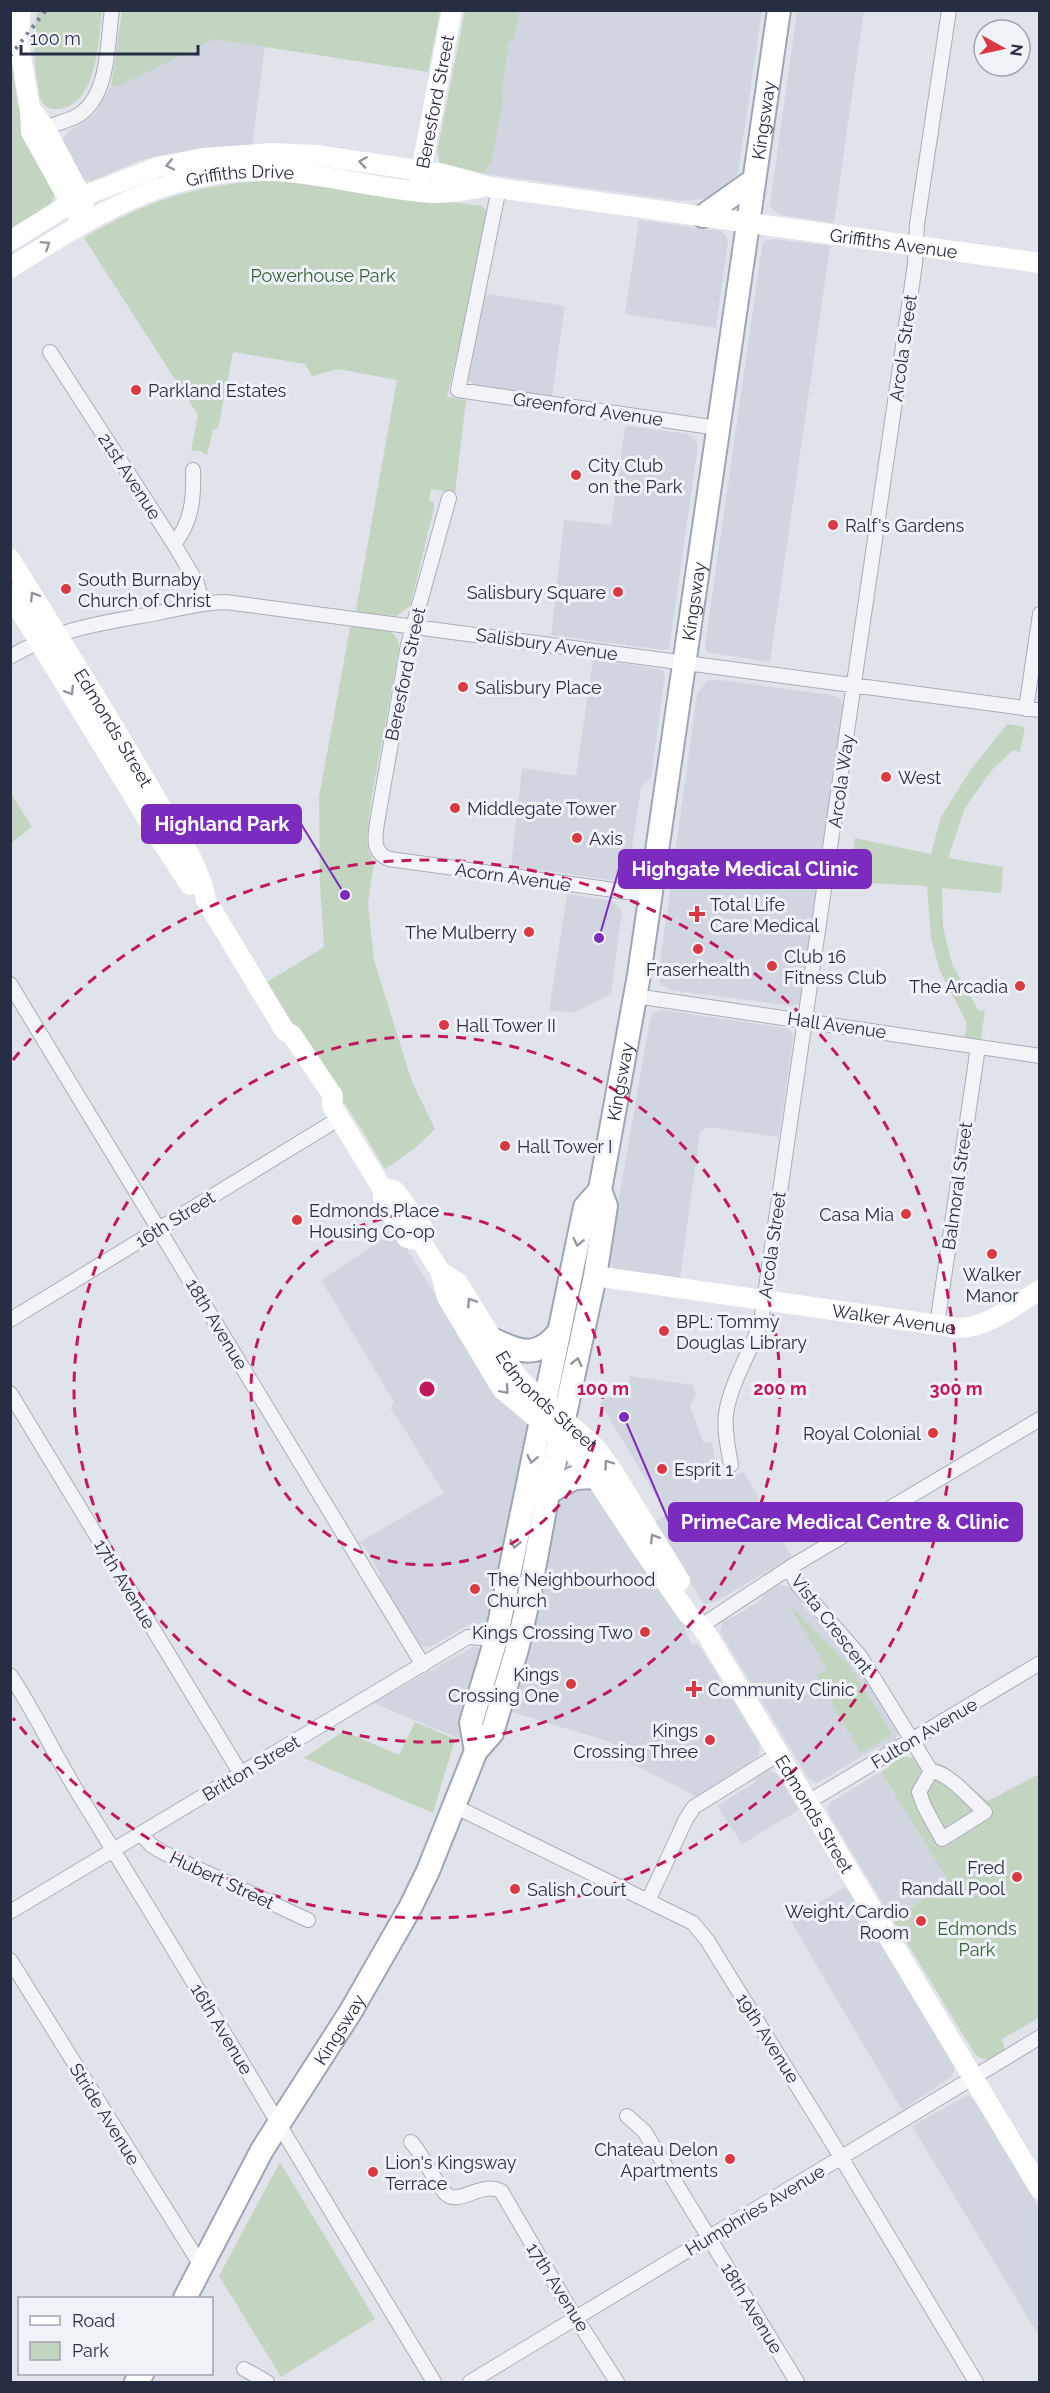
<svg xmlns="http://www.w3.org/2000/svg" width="1050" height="2393" viewBox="0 0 1050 2393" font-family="Raleway,sans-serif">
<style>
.built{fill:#d1d5df}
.green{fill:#c3d5c0}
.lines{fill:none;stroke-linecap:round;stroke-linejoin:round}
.street-casing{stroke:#a8adb8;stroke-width:16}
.primary-casing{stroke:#9ea5b7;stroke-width:26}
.street{stroke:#f3f4f8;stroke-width:14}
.secondary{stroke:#fff;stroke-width:20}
.primary{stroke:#fff;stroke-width:22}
.rail{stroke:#788095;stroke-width:4;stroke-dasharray:3 6;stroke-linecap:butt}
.oneway{stroke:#9396a1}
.ring{fill:none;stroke:#c2185b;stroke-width:3;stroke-dasharray:10 8}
.poi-dot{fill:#da3943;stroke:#eff2f7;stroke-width:2}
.labels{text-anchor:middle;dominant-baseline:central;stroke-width:6;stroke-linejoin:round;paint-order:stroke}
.street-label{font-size:18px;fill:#272e43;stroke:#eff2f7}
.park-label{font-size:18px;fill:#376033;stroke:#eff2f7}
.poi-label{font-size:18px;fill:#272e43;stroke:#eff2f7;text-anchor:start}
.centre{fill:#c2185b;stroke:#eff2f7;stroke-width:3}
.ring-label{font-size:18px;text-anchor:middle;font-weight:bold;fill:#c2185b;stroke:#eff2f7;stroke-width:6;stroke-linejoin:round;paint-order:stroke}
.leader{fill:none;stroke:#7b2cbf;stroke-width:2}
.callout-dot{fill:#7b2cbf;stroke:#eff2f7;stroke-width:2}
.callout{fill:#7b2cbf;stroke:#7b2cbf;stroke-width:2}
.callout-label{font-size:20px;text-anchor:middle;font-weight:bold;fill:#fff}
</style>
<rect width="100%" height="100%" fill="#e0e3ea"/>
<path class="built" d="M515,11H762L738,173L731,185L710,198L683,201L486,174Z
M797,11H864L834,223L781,215L776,212L770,205Z
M214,39L265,47L252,147L163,155L141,160L92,181L82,180L62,140L67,133L95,114L111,86H119Z
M639,220L720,231L726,235L728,242L716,328L625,314Z
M774,239L830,246L770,662L711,653L706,651L705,645L762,246L765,241Z
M482,293L565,306L552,396L476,385L468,380Z
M629,426L687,434L694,439L698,446L670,643L668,649L664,650L551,635L564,520L611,525L625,427Z
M593,659L659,669L664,671L665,676L651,778L641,787L629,869L620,878L610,880L511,866L522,768L576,776Z
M720,680L832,695L840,699L843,704L802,998L798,1004L793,1006L671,990L662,985L658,978L697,694L707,681Z
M567,894L614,901L622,912L611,994L576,1012L549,1011Z
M662,1010L786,1028L791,1031L793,1039L779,1137L708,1127L700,1132L680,1278L616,1269L612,1267L608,1260L650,1020L653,1013Z
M396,1231L494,1391L526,1422L529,1432L490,1621L483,1625H468L432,1646L427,1647L422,1646L414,1640L380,1579V1573L365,1547L358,1543L444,1493L393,1411L390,1409L394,1402L321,1280Z
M630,1376L693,1385L696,1395L690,1405L703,1442L712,1443L719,1481L744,1472L792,1557L713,1603L706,1604L702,1601L654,1522L667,1514L600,1403L628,1386Z
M591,1485L685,1622V1632L692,1644H697L702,1650L759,1743L760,1749L757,1758L696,1796L632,1764L613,1744L607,1741L509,1711L541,1590L559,1497L562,1491Z
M779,1585L790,1587L800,1598L802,1605L845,1649L889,1716L894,1719L899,1730L895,1742L886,1748L878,1747L817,1783L809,1779L720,1632L723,1621L730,1619L761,1600L764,1593Z
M475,1646L480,1649L482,1654L465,1741L373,1703Z
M767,1769L777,1774L799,1810L742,1844L717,1806L754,1783L758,1774Z
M881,1772L949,1882L893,1920L829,1814L828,1808L831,1802Z
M846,1887L955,2068L951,2077L902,2110L790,1920Z
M968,2095L975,2101L1039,2208V2336L912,2126Z"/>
<path class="green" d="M16,10C14,49 10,88 24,125C33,148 45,170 55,193L51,204L11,229L10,11Z
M37,11H102C99,39 97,106 58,109C49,110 43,106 40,98C34,68 32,41 37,11Z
M122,11V10L440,11L428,72L214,39L119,86H111Z
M465,11H519L514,38L509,43L501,96L503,98L491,164L487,167L486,174L440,163L437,152Z
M286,180L481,206L488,212L489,220L447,397L466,400L455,493L431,489L429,500L434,503V508L410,606L396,616L362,613L356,610L397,380L338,369L312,376L305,364L233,352L218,429H213L207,455L200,451L191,450L198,415L84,238C152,197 207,182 286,180Z
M359,625C376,628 399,626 399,649L371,801L367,842L369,853L374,862L368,904L374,960L412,1082L435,1129L414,1149L385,1169L359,1125L264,984L324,947L320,885L319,797L350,628Z
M1007,724L1025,727L1020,752L1013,750L992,770L965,808L948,858L1003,867L1001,893L942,888L943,927L952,964L978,1010L985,1011L980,1044L964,1042L967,1023L940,971L931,938L927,886L849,882L855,838L931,854L941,817L969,772Z
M10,792L32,827L11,843H10Z
M788,1603L849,1665L891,1732V1735L861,1753L816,1676L827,1669Z
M415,1722L455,1739L433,1813L304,1758L344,1731L399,1755Z
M899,1756L914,1758L920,1766L921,1772L937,1762L947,1767L988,1801L1039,1774V2018L1002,2039L1005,2049L990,2059H982L975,2054L893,1920L949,1882L881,1772L889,1767L891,1760Z
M280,2162L375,2319L281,2377L219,2276Z"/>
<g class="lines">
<defs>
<path id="street" d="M45,128C55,124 66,121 75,117C110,99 107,43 112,10
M499,188L458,390L718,428
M50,352L174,544L197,583L202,604
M449,498L408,645L377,823C375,837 372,853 389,859L650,895
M174,544C192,522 194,498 193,470
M10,657C58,628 104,623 157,613C179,609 203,602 226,602L1040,710
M1026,709L1040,614
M10,984L423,1665
M635,996L1040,1056
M10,1320L340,1118
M937,1325L978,1047
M10,1393L241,1774
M731,1465C728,1448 724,1430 726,1414C730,1384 751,1351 761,1322L915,264L917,224L949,10
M789,1568L798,1585L860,1656L931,1771C951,1774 970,1799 985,1812L942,1839L924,1806L919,1792L931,1771
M701,1626L789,1568L1040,1419
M10,1675C35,1712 54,1754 78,1793C199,1988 315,2186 434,2382
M808,1802L1040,1663
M454,1806L693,1923L707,1940L830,2139L976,2382
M141,1834L151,1845L162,1852L308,1920
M648,1901L686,1819L694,1807L779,1754
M10,1912L468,1637L496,1639
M10,1960L202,2267
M627,2116L644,2131L797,2382
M411,2142C424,2156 435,2183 446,2194C460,2206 480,2181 501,2191L567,2304L617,2382
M244,2369L267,2382
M470,2382L1040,2037"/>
<g id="primary">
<path d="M703,216L754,180"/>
<path d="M494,1340C522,1353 538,1358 559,1332"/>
<path d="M548,1493L574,1478L595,1477"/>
<path d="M476,1751L471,1723L496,1639L585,1207L600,1190"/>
<path id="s8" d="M185,2298L262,2150L351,2011L410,1908L428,1871L476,1751L492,1733L517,1649L528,1601L548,1493L595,1276L606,1206L600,1190L639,975L779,10"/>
<path d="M136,2382L142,2374"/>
</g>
</defs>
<use href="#street" class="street-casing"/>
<use href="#primary" class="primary-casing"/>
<use href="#street" class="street"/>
<g class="secondary">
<path d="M21,10L18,39L30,108L31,132L76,213"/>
<path d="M30,108L45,128L84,202"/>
<path id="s1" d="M419,182L452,10"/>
<path id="s2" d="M10,241L81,197L158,167L203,158L272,153L315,155L444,174L490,187L1040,263"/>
<path id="s3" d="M10,268C95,215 170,166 275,171C328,174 381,190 433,193C448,194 464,190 479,188"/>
<path id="s4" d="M10,559C60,639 111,720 158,802C176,832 200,865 206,900L285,1031L292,1035L333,1096L332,1106L382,1188L384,1203L407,1238L421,1241"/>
<path d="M10,594L158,836L190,885"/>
<path id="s5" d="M382,1188L394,1190L423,1228L421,1241L440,1271L447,1297L502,1389L560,1438L595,1477L643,1550L688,1614L701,1626L709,1638L1040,2189"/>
<path id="s6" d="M440,1271L458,1283L505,1359L521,1381L597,1449L612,1470L680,1581"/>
<path id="s7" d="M595,1276L959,1328C989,1327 1015,1305 1040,1290"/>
</g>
<use href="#primary" class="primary"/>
<path class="rail" d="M10,56L46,10"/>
</g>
<defs><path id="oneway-chevron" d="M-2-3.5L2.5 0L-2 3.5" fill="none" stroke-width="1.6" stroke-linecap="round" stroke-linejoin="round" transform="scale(1.5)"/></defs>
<g class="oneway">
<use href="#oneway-chevron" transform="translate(363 162) rotate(-172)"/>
<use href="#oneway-chevron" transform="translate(170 165) rotate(168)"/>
<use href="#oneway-chevron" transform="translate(46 245) rotate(-32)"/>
<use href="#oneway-chevron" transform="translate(34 596) rotate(-122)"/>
<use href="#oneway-chevron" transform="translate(70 691) rotate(59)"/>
<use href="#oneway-chevron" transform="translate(578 1242) rotate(102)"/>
<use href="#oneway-chevron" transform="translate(471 1302) rotate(-123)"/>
<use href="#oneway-chevron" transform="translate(577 1362) rotate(-77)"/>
<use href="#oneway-chevron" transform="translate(505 1390) rotate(49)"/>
<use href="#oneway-chevron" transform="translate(532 1459) rotate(102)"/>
<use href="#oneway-chevron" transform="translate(608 1464) rotate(-126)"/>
<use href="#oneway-chevron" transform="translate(654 1538) rotate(-122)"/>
<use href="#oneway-chevron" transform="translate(515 1544) rotate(101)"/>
</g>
<g class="ring">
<circle cx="427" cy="1389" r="176"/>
<circle cx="427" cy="1389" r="353"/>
<path d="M13 1060A529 529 0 1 1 13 1718"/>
</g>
<g class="poi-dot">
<circle cx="136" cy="390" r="6"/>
<circle cx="576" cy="475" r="6"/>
<circle cx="833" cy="525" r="6"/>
<circle cx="66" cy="589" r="6"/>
<circle cx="618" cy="592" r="6"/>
<circle cx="463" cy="687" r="6"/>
<circle cx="886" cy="777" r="6"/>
<circle cx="455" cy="808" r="6"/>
<circle cx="577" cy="838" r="6"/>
<path d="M694 905h6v6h6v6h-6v6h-6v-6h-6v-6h6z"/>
<circle cx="529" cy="932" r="6"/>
<circle cx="698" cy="949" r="6"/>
<circle cx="772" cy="966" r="6"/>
<circle cx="1020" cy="986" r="6"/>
<circle cx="444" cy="1025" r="6"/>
<circle cx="505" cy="1146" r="6"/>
<circle cx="906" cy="1214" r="6"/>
<circle cx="297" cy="1220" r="6"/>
<circle cx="992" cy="1254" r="6"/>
<circle cx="664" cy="1331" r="6"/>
<circle cx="933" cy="1433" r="6"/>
<circle cx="662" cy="1469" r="6"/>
<circle cx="475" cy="1589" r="6"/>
<circle cx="645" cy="1632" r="6"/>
<circle cx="571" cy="1684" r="6"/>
<path d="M691 1680h6v6h6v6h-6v6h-6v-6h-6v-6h6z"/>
<circle cx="710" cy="1740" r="6"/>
<circle cx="1017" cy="1877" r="6"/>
<circle cx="515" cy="1889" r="6"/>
<circle cx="921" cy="1921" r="6"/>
<circle cx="730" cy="2159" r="6"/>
<circle cx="373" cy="2172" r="6"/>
</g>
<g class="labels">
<g class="street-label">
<text stroke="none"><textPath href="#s1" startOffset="82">Beresford Street</textPath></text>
<text stroke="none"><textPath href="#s8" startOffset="2284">Kingsway</textPath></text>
<text stroke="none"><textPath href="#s3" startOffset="252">Griffiths Drive</textPath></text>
<text stroke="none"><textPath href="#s2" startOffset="910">Griffiths Avenue</textPath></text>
<text transform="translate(903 348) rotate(-82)">Arcola Street</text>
<text transform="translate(588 409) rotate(8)">Greenford Avenue</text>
<text transform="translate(130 476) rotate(57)">21st Avenue</text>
<text stroke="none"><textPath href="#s8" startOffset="1798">Kingsway</textPath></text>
<text transform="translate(547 644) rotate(8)">Salisbury Avenue</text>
<text transform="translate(405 674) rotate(-78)">Beresford Street</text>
<text stroke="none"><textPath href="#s4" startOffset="198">Edmonds Street</textPath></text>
<text transform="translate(841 781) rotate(-82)">Arcola Way</text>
<text transform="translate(513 877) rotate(8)">Acorn Avenue</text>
<text transform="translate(837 1025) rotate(8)">Hall Avenue</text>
<text stroke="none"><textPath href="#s8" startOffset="1312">Kingsway</textPath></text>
<text transform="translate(957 1186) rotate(-82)">Balmoral Street</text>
<text transform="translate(175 1219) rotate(-32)">16th Street</text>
<text transform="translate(772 1245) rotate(-82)">Arcola Street</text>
<text stroke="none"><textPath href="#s7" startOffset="302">Walker Avenue</textPath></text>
<text transform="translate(217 1324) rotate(59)">18th Avenue</text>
<text stroke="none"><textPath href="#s6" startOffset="170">Edmonds Street</textPath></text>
<text transform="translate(125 1584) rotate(59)">17th Avenue</text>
<text transform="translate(832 1624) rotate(52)">Vista Crescent</text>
<text transform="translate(924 1733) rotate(-31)">Fulton Avenue</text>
<text transform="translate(251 1768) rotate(-31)">Britton Street</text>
<text stroke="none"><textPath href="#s5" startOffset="774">Edmonds Street</textPath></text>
<text transform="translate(222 1880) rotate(25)">Hubert Street</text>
<text transform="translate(222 2029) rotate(59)">16th Avenue</text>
<text stroke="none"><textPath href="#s8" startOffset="310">Kingsway</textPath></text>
<text transform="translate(768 2038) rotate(58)">19th Avenue</text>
<text transform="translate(105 2114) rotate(58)">Stride Avenue</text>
<text transform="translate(755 2210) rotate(-31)">Humphries Avenue</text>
<text transform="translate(558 2287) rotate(58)">17th Avenue</text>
<text transform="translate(752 2308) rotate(59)">18th Avenue</text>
</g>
<g class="park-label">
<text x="323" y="275">Powerhouse Park</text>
<text x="977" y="1928">Edmonds<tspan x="977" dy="21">Park</tspan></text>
</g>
<g class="poi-label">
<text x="148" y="390">Parkland Estates</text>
<text x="588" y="465">City Club<tspan x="588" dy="21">on the Park</tspan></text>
<text x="845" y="525">Ralf's Gardens</text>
<text x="78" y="579">South Burnaby<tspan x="78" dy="21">Church of Christ</tspan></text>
<text x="606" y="592" text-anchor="end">Salisbury Square</text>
<text x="475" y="687">Salisbury Place</text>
<text x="898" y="777">West</text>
<text x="467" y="808">Middlegate Tower</text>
<text x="589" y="838">Axis</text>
<text x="710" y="904">Total Life<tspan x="710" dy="21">Care Medical</tspan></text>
<text x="517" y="932" text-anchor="end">The Mulberry</text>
<text x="784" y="956">Club 16<tspan x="784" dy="21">Fitness Club</tspan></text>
<text x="698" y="969" text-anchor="middle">Fraserhealth</text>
<text x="1008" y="986" text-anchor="end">The Arcadia</text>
<text x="456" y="1025">Hall Tower II</text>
<text x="517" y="1146">Hall Tower I</text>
<text x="309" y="1210">Edmonds Place<tspan x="309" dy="21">Housing Co-op</tspan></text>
<text x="894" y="1214" text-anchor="end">Casa Mia</text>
<text x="992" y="1274" text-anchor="middle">Walker<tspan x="992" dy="21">Manor</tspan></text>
<text x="676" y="1321">BPL: Tommy<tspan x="676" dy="21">Douglas Library</tspan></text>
<text x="921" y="1433" text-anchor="end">Royal Colonial</text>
<text x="674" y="1469">Esprit 1</text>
<text x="487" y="1579">The Neighbourhood<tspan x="487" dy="21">Church</tspan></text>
<text x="633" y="1632" text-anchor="end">Kings Crossing Two</text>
<text x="559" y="1674" text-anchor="end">Kings<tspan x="559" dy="21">Crossing One</tspan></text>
<text x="708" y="1689">Community Clinic</text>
<text x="698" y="1730" text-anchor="end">Kings<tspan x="698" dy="21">Crossing Three</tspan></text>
<text x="1005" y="1867" text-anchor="end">Fred<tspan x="1005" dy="21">Randall Pool</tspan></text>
<text x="527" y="1889">Salish Court</text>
<text x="909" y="1911" text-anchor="end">Weight/Cardio<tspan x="909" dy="21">Room</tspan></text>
<text x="718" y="2149" text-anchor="end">Chateau Delon<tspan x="718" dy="21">Apartments</tspan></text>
<text x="385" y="2162">Lion's Kingsway<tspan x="385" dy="21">Terrace</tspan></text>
</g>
</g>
<circle cx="427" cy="1389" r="9" class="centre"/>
<g class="ring-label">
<text x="603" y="1395">100 m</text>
<text x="780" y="1395">200 m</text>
<text x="956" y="1395">300 m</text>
</g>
<path class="leader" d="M345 895L301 824M599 938L619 869M624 1417L669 1522"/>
<g class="callout-dot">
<circle cx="345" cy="895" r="6"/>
<circle cx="599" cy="938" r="6"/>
<circle cx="624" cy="1417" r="6"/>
</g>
<g class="callout">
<rect x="142" y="805" width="159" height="38" rx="6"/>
<rect x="619" y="850" width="252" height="38" rx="6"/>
<rect x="669" y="1503" width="353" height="38" rx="6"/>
</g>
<g class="callout-label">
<text x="222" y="831">Highland Park</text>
<text x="745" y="876">Highgate Medical Clinic</text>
<text x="845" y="1529">PrimeCare Medical Centre &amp; Clinic</text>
</g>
<rect width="1050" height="2393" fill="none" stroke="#272e43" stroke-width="24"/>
<rect x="18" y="2297" width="195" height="78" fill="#eff2f7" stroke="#9fa4af" stroke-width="1.5"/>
<rect x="30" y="2316" width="30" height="9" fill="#ffffff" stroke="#9fa4af" stroke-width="1.5"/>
<text x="72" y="2327" font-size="18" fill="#272e43">Road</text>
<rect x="30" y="2342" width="30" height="18" fill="#c3d5c0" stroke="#9fa4af" stroke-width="1.5"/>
<text x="72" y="2357" font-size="18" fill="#272e43">Park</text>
<g transform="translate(1002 48) rotate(98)"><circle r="28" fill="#eff2f7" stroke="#9fa4af" stroke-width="1.5"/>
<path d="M0-4.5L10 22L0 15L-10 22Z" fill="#da3943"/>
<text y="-9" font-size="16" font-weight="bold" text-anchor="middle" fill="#272e43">N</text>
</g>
<path d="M21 45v9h177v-9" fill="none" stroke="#272e43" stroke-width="3"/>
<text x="30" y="45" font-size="18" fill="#272e43" stroke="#eff2f7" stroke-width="4.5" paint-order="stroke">100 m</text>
</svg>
